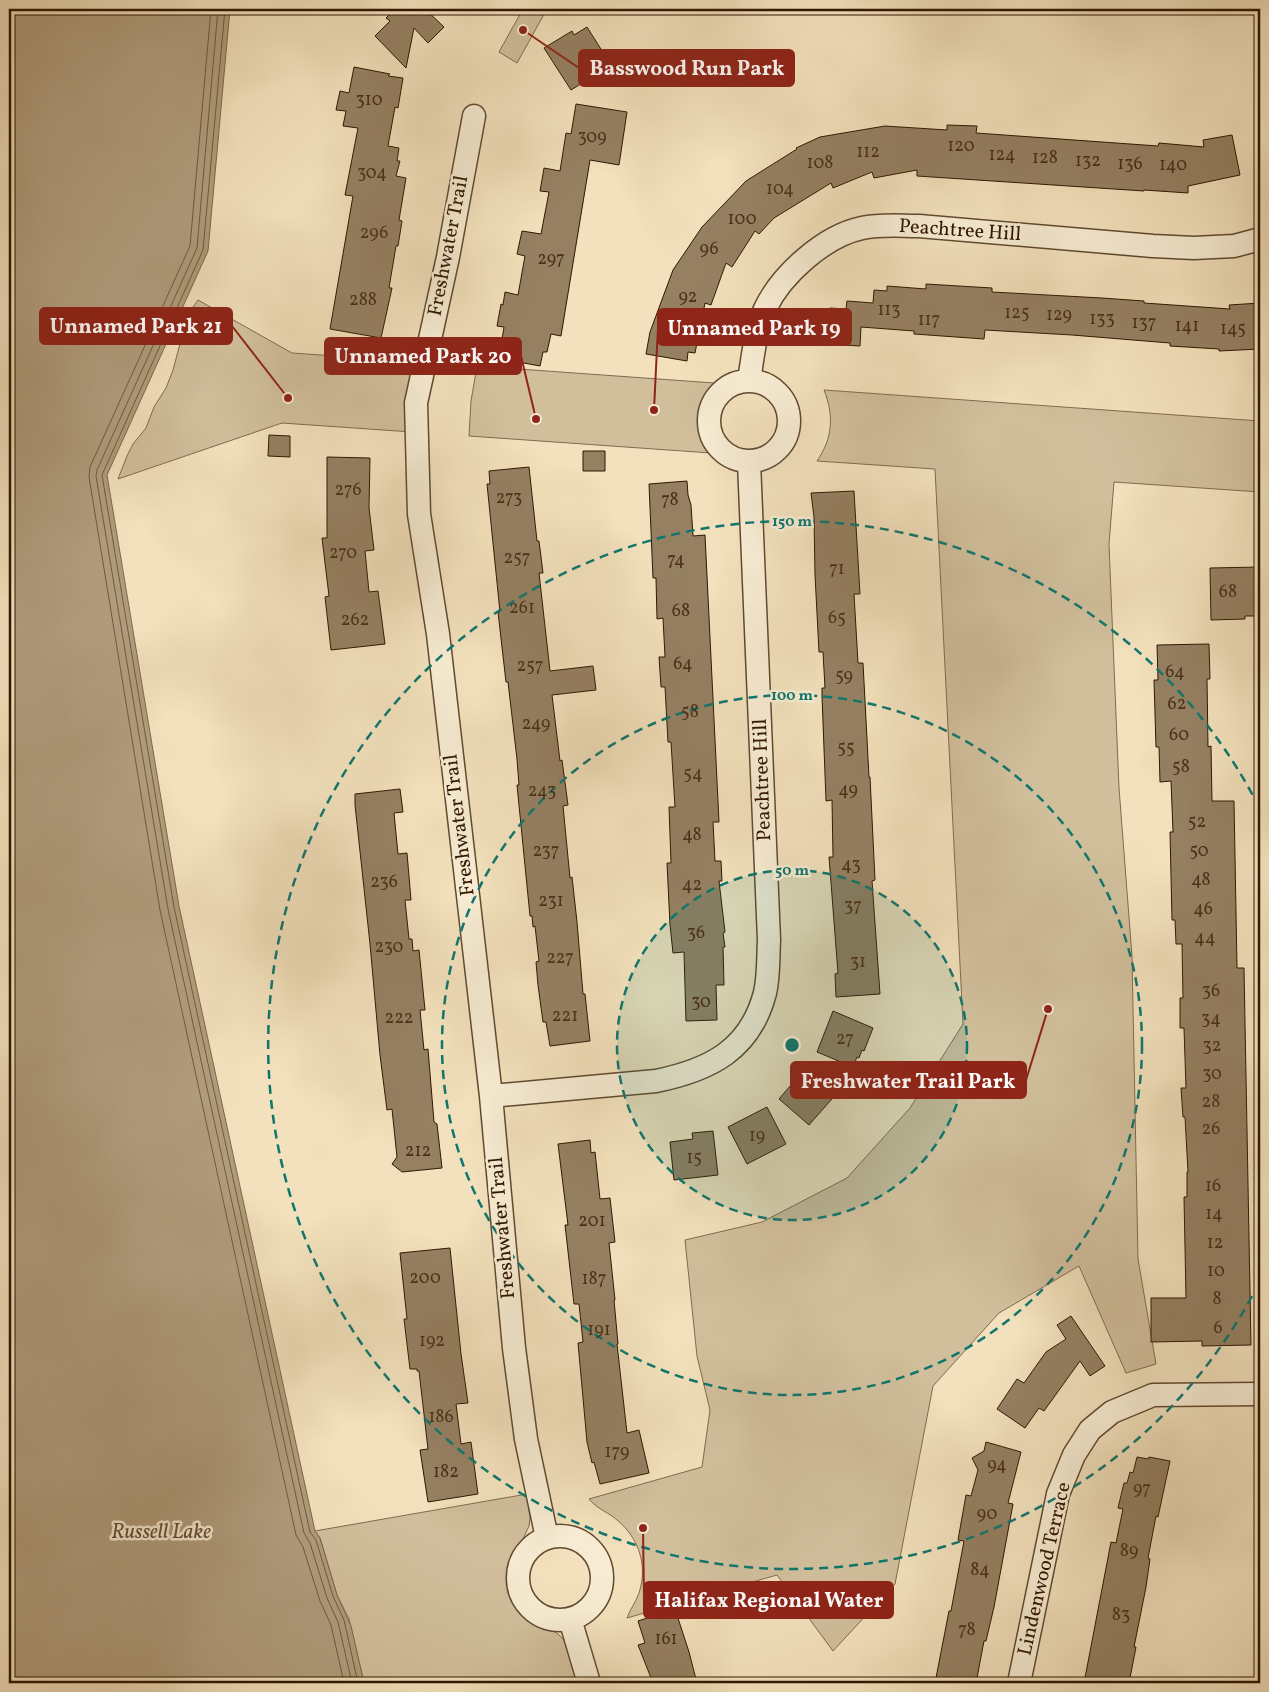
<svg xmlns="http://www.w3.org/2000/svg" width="1269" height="1692" viewBox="0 0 1269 1692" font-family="Vollkorn,serif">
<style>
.green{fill:#d1bf9c;stroke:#806b4e}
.water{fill:#b09c7c;stroke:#7d674a}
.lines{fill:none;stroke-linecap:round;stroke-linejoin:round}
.shore{stroke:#705a3e;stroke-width:1}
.building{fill:#958062;stroke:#301700}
.street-casing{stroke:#604a2f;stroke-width:25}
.street{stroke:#f7ecd3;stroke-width:22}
.ring{fill:none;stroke:#0f766e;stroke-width:2.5;stroke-dasharray:9 6}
.labels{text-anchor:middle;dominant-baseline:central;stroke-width:5;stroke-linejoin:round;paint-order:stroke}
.number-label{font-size:18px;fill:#493118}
.street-label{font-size:20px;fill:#301700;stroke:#f7ecd3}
.water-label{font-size:21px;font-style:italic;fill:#634c32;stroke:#f7ecd3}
.centre{fill:#0f766e;stroke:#f7ecd3;stroke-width:2.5}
.ring-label{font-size:15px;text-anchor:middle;font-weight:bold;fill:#0f766e;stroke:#f7ecd3;stroke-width:5;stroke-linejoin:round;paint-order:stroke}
.leader{fill:none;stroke:#8f2418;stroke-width:2}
.callout-dot{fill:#8f2418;stroke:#f7ecd3;stroke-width:2}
.callout{fill:#8f2418;stroke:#8f2418;stroke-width:2}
.callout-label{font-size:21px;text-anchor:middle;font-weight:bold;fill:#fff}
</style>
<rect width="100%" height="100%" fill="#f2e1bc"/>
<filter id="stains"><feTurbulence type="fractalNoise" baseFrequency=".004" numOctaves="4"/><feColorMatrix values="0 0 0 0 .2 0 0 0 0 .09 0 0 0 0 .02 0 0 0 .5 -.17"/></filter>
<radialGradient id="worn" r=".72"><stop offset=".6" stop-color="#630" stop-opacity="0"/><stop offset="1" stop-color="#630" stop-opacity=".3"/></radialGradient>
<path class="green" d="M523,9H547L517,63L499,52Z
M198,300L292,353L421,362L412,432L282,423L118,479L127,456L133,444L146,428L154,407L166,388L173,370L188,314Z
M477,366L714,383C700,410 699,425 711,453L469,436L471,401Z
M824,390L1260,421V492L1114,482L1109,544L1119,788L1132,956L1138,1259L1156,1364L1126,1373L1079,1266L999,1313L933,1386L895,1584L833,1651L777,1575L627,1618C630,1609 636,1602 639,1593C648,1566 639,1538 617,1520C608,1512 597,1509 589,1499L702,1467L710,1410L697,1356L685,1240L762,1222L847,1178L910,1108L963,1024L935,469L817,461C833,438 834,415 824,390Z
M527,1494L530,1518L529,1526L515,1556L514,1575L516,1588L520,1600L531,1616L558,1634L567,1643L580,1681L572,1683H364L349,1619L337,1595L320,1538L315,1531Z"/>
<path class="water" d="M9,9H230L208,251L107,475L179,906L315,1531L320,1538L337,1595L351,1626L364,1683H9Z"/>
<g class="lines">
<path class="shore" d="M211,9L190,246L90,467L89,477L160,910L296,1535L303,1547L320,1601L331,1625L344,1683
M218,9L197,248L97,470L96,476L168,909L304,1533L310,1543L327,1598L338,1622L352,1683
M225,9L203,250L102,475L174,907L310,1532L316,1540L333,1596L344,1620L358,1683"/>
</g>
<path class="building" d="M395,9H425L444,27L428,43L414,28L406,68L375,36L390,21L386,18Z
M587,27L611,65L571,90L544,48L572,31L574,35Z
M354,67L390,74L388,76L403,78L398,108L395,107L388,146L399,148L397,161H400L396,176L406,178L399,220L402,221L398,246H396L389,288H392L381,338L330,329L353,196L345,195L358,128L343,126L346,111L336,110L340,91L349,93Z
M576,104L627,112L619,165L590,160L561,336L551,334L547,352H543L540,366L502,359L499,358L504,327L497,326L501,304L503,305L505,292L518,295L525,256L517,254L522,231L541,234L549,192L540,191L544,168L560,171L566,133L571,134Z
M947,125L977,126L976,133L1158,146L1159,143L1204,147L1203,140L1232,135L1240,175L1188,186V193L1144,190V191L917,176V170L874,178L872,172L833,188L831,183L774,218L759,234L755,231L732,267L726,263L711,305L705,303L695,353L688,352L687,361L646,354L650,332L673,270L702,227L746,181L797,149L796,148L820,137L885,126L947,130Z
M926,284L992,288V292L1102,298L1144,301V303L1230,309L1229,305L1260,303V349L1219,351V349L1170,346V343L1072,335L985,330L984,339L914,334V331L861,327L860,346L828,344L830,308L846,309L847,301L873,303L874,290L887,291V286L926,289Z
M269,435L290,436V457L268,456Z
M583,451H605V471H583Z
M327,457L370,458L369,508L374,550L365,551L369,592L378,591L385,644L331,650L325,597L329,596L322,538H327Z
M529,467L537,541H539L543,573H539L550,671L593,666L596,690L552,695L560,761L562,760L568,805L563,806L570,878L572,877L577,922L583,994H585L590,1041L550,1046L546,1022H543L538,985L536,962L539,961L535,926L533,927L532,916H530L517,785H519L517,759L508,682H506L498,612H500L487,484H490L489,471Z
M687,481L688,495L691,505L693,536L705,535L719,822H713L715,861H721L722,881H719L725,932L723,933L725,947H723L724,985H716L717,1020L686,1021L684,952L673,953L670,925L667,863H671L669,807H675L671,742H668L665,687H661L659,657H665L663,618L657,619L656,578H653L649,484Z
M854,491L860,594H854L858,663H863L869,777H870L875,880L872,881L880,994L836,997L835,974L838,973L829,857H833L832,800L826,801L822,696V688H825L823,652H819L815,575L814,517L811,493Z
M1260,567V611H1259V616H1245V619L1211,620L1210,568Z
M1209,644L1210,679H1207L1208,747L1211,746L1212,801H1234L1237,968H1244L1251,1345L1202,1346V1341L1151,1342V1298H1186L1184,1197H1187V1172H1188L1185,1117H1183L1181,1088H1186L1184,1028H1180V998H1183L1182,944H1176L1175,920H1172L1170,832H1173L1171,781L1160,782L1159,747H1156L1154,680H1158L1157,645Z
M400,789L403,812L394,813L398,854L407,853L411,900H405L409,939H412L413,951L419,950L425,1010H420L424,1050L428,1049L434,1122L437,1124L442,1168L402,1172L392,1164L397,1157L392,1109L387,1110L380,1055L370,944L355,805V794Z
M833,1011L873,1028L864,1051L862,1050L859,1058L857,1057L853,1067L817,1052Z
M808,1065L838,1092L809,1125L779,1099Z
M767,1107L786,1144L747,1164L728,1127Z
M713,1131L718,1175L674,1180L670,1142L693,1139L692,1133Z
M590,1140L591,1153L595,1152L600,1199L610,1198L615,1242L609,1243L615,1300H614L618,1344H617L627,1433L639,1430L649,1473L600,1484L594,1462L592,1463L587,1442L578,1343L583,1342L579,1304H574L565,1225H568L558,1144Z
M450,1248L461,1354L468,1403L456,1404L461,1444L471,1442L478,1494L428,1502L420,1450L428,1449L419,1371H417V1369H410L404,1319H407L400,1253Z
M1071,1316L1105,1366L1090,1376L1080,1361L1044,1411L1039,1408L1025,1428L997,1409L1017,1379L1024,1383L1046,1352L1066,1339L1057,1325Z
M986,1442L1021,1452L1008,1503L1013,1504L994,1607L986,1641H984L976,1683H935L949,1611H951L964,1541L958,1540L966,1495L971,1496L978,1470L972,1458L984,1451Z
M1137,1457L1148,1459L1149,1457L1170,1461L1158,1517L1156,1516L1148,1558L1150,1559L1146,1587L1134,1647H1136L1129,1683H1084L1111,1542L1116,1543L1123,1509L1118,1508L1124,1483H1127L1130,1472L1133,1473Z
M675,1609L689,1652L697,1683H653L638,1645L645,1643L638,1621Z"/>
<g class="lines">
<defs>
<path id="street" d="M474,116L448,257L416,403L419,514L438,634L491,1096L514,1348L526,1439L547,1538
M749,380C753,357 755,331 765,309C781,275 824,236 862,228C881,224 900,226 919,226L1153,246L1194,248L1234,246L1260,239
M709 421a40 40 0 1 1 80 0a40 40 0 1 1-80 0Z
M491,1096L656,1081C710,1070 750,1050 765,993C769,976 768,957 769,940L749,462
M518 1578a42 42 0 1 1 84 0a42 42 0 1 1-84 0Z
M570,1619L589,1683
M1019,1683L1058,1494L1074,1455L1090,1430L1112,1412L1153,1395L1260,1394"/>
</defs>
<use href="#street" class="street-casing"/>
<use href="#street" class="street"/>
</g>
<circle cx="792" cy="1045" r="175" fill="#0f766e" fill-opacity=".12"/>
<g class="ring">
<circle cx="792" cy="1045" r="175"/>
<circle cx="792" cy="1045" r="350"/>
<path d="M1259 1283A524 524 0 1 1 1259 807"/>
</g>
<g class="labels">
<g class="number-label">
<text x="369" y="100">310</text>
<text x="592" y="137">309</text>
<text x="961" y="146">120</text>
<text x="868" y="152">112</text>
<text x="1002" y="155">124</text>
<text x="1045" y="158">128</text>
<text x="1088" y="161">132</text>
<text x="820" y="163">108</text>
<text x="1130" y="164">136</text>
<text x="1173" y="165">140</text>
<text x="372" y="173">304</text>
<text x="780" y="189">104</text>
<text x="742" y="219">100</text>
<text x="374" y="233">296</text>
<text x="709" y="249">96</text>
<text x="551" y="259">297</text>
<text x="688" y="297">92</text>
<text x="363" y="300">288</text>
<text x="889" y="310">113</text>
<text x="1017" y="313">125</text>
<text x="1059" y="315">129</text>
<text x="1102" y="319">133</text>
<text x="929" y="320">117</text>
<text x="1144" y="323">137</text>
<text x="1187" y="326">141</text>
<text x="1233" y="329">145</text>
<text x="348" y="490">276</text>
<text x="509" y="498">273</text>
<text x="670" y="500">78</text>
<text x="343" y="553">270</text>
<text x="517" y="558">257</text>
<text x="676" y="560">74</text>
<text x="837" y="569">71</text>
<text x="1228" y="592">68</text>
<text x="522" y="608">261</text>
<text x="681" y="611">68</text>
<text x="837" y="618">65</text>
<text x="355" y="620">262</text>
<text x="683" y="664">64</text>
<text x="530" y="666">257</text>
<text x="1175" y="672">64</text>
<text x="844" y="676">59</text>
<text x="1177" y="704">62</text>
<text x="690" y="712">58</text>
<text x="536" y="724">249</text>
<text x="1179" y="735">60</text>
<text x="846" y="748">55</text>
<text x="1181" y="767">58</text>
<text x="693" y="774">54</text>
<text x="848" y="790">49</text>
<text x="542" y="791">243</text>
<text x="1197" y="822">52</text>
<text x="692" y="835">48</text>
<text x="546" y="851">237</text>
<text x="1199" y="851">50</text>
<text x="851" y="865">43</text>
<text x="1201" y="880">48</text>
<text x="384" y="882">236</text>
<text x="692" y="885">42</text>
<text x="551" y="901">231</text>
<text x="853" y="906">37</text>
<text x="1203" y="909">46</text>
<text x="696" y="933">36</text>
<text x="1205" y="938">44</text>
<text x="389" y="947">230</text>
<text x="560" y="958">227</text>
<text x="858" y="962">31</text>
<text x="1211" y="991">36</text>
<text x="701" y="1002">30</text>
<text x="565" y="1016">221</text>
<text x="399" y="1018">222</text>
<text x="1211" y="1019">34</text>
<text x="845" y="1039">27</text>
<text x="1212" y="1046">32</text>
<text x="1212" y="1074">30</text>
<text x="1211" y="1102">28</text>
<text x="1211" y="1129">26</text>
<text x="757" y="1136">19</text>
<text x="418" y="1151">212</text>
<text x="694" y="1158">15</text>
<text x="1213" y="1186">16</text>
<text x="1214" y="1214">14</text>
<text x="592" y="1221">201</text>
<text x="1215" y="1243">12</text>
<text x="1216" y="1271">10</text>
<text x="425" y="1278">200</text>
<text x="594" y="1279">187</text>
<text x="1217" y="1299">8</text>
<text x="1218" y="1328">6</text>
<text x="599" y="1330">191</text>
<text x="432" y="1341">192</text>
<text x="441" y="1417">186</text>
<text x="617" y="1452">179</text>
<text x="997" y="1465">94</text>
<text x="446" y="1472">182</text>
<text x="1142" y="1489">97</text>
<text x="987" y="1514">90</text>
<text x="1129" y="1551">89</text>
<text x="980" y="1570">84</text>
<text x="1121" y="1615">83</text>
<text x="967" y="1630">78</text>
<text x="666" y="1639">161</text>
</g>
<g class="street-label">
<text transform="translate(960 231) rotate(4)">Peachtree Hill</text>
<text transform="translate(449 246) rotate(-79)">Freshwater Trail</text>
<text transform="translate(763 780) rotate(-92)">Peachtree Hill</text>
<text transform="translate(460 825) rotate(-97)">Freshwater Trail</text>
<text transform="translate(503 1228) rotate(-95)">Freshwater Trail</text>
<text transform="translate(1045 1569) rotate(-77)">Lindenwood Terrace</text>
</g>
<g class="water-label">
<text x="161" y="1532">Russell Lake</text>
</g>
</g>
<circle cx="792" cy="1045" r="8" class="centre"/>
<g class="ring-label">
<text x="792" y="526">150 m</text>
<text x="792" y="700">100 m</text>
<text x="792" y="875">50 m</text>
</g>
<path class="leader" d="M523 30L579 68M288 398L232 326M654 410L658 327M536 419L521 356M1048 1009L1026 1080M643 1528L644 1600"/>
<g class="callout-dot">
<circle cx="523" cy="30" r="5"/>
<circle cx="288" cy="398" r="5"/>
<circle cx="654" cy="410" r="5"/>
<circle cx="536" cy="419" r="5"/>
<circle cx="1048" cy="1009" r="5"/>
<circle cx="643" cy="1528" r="5"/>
</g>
<g class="callout">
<rect x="579" y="50" width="215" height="36" rx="5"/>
<rect x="40" y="308" width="192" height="36" rx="5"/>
<rect x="658" y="309" width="193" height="36" rx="5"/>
<rect x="325" y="338" width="196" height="36" rx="5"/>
<rect x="791" y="1062" width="235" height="36" rx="5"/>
<rect x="644" y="1582" width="249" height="36" rx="5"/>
</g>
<g class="callout-label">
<text x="687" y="75">Basswood Run Park</text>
<text x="136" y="333">Unnamed Park 21</text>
<text x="754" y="335">Unnamed Park 19</text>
<text x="423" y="363">Unnamed Park 20</text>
<text x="908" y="1088">Freshwater Trail Park</text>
<text x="769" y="1607">Halifax Regional Water</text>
</g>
<rect width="1269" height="1692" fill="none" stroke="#f2e1bc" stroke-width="30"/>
<rect x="10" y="10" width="1249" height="1672" fill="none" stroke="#301700" stroke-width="2.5"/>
<rect x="15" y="15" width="1239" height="1662" fill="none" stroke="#301700"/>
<rect width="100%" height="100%" filter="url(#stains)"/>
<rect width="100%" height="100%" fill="url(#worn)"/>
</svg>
